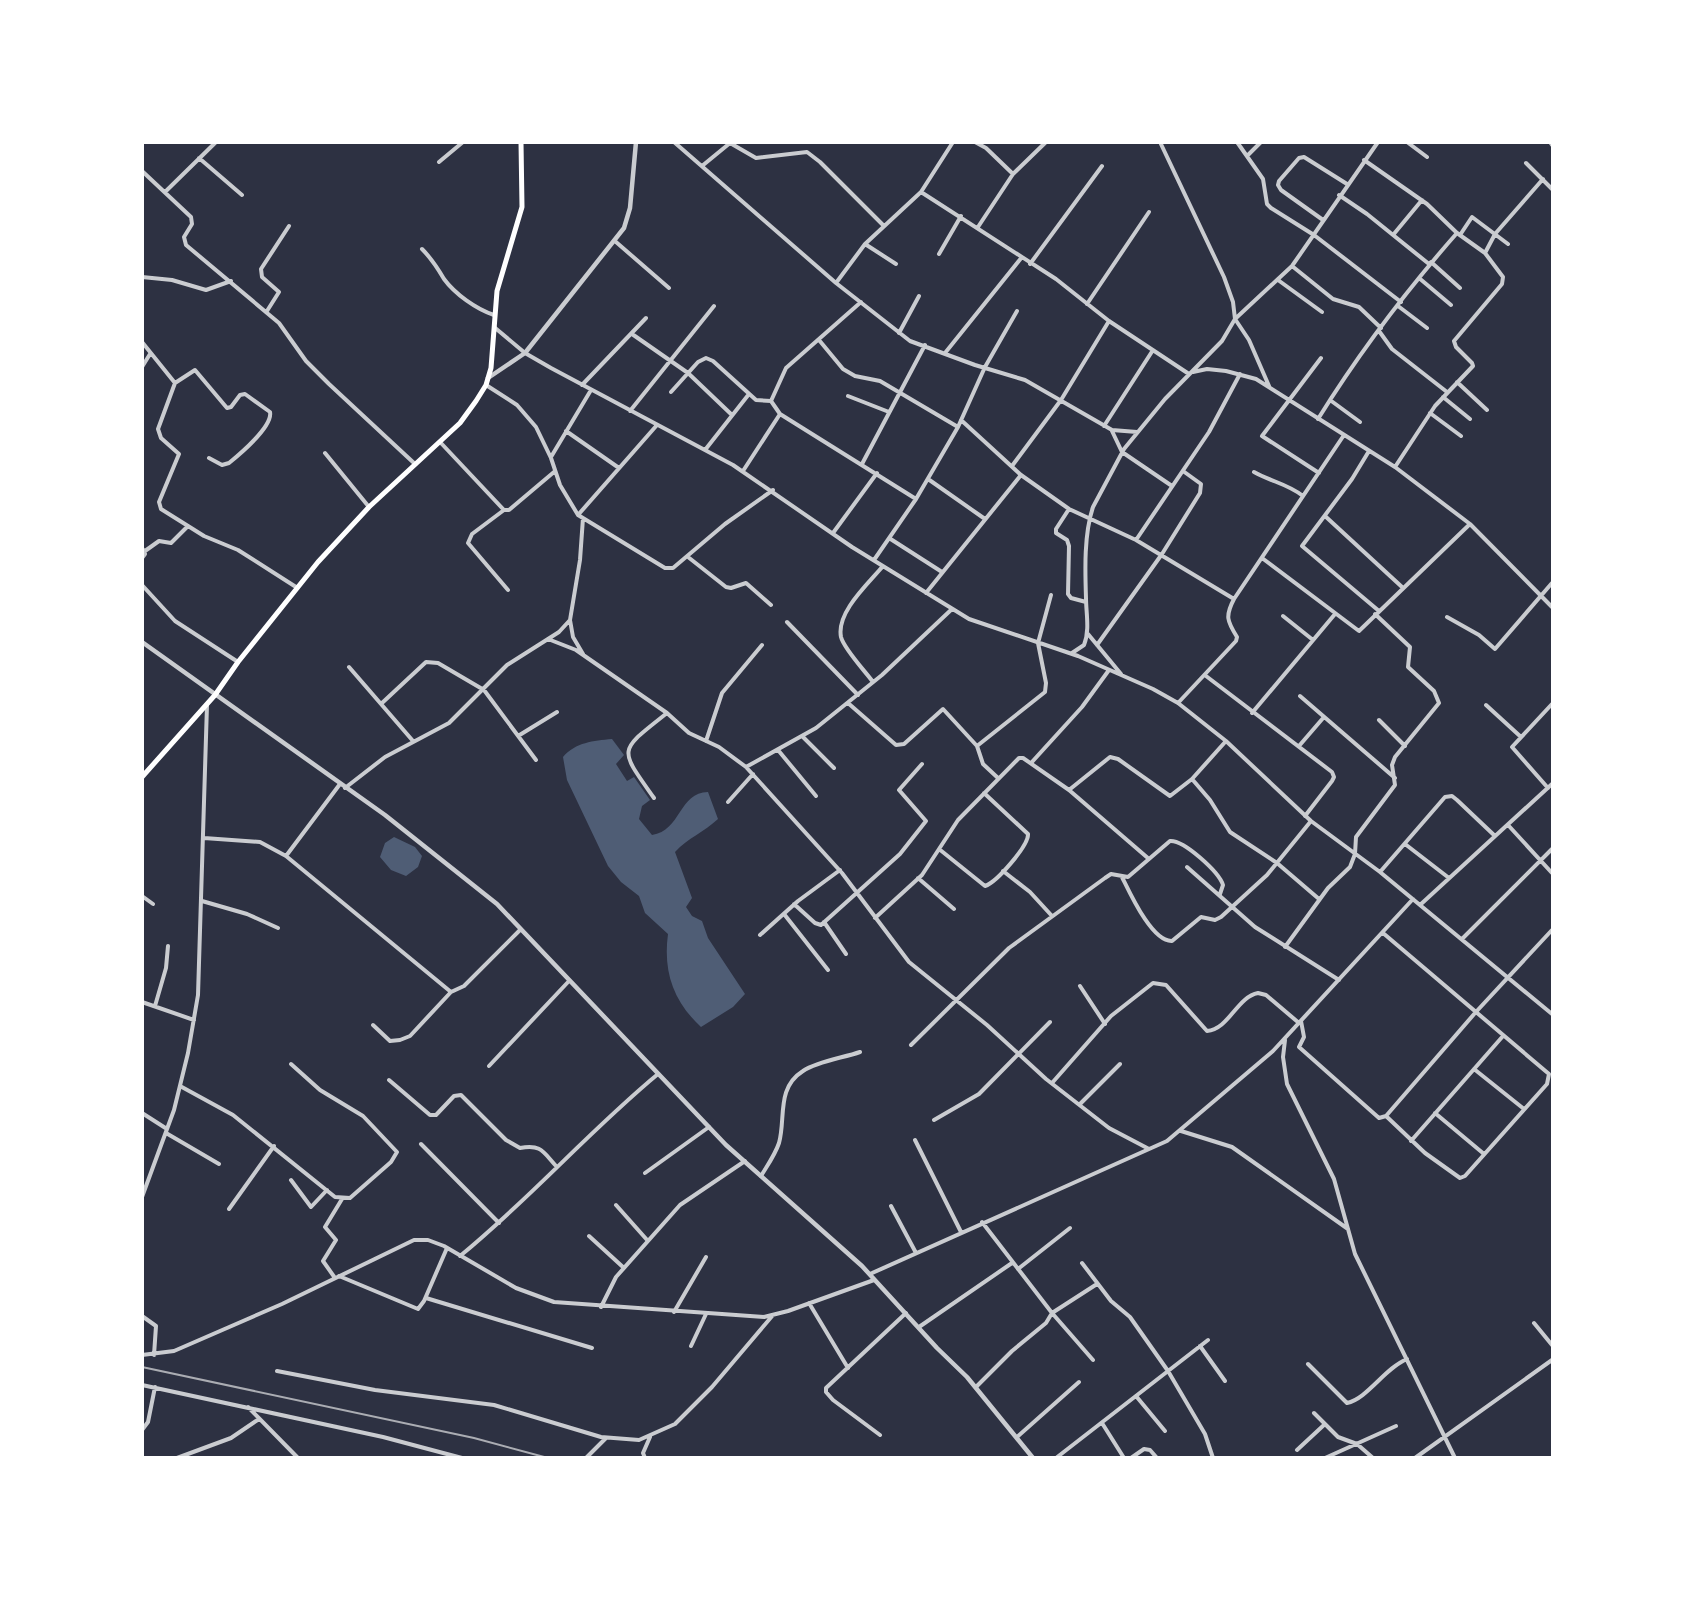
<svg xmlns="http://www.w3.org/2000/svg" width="1695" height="1600" viewBox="0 0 1695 1600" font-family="'Nunito Sans',sans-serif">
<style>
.water{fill:#4f5d75}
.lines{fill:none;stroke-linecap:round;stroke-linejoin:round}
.minor{stroke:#caccd0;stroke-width:4}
.tertiary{stroke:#caccd0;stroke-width:4.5}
.secondary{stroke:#fff;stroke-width:5}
.rail{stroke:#abadb3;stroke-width:2}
</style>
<rect width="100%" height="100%" fill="#2d3142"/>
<path class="water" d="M612,739L624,755L616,764L627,781L634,777L650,800L642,806L639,819L652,835C681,831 679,792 708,792L718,819C704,832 688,838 675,852L692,898L686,907L692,916L702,921L708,938L745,994L733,1007L701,1027C673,1001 663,971 668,934L645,913L639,896L621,882L608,866L567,780L563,757C576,742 593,741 612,739Z
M394,837L415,847L422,856L418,867L406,876L391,870L380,857L385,843Z"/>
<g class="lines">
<path class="minor" d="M674,142L836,283L910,341L975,365L1025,380L1112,430L1137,432
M975,142L986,148L1013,174
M1237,142L1263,179L1267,204L1271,208L1314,235L1401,302
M1407,142L1427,157
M1550,142L1552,145
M730,143L756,158L807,152L820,162L884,226
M1247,156L1261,142
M199,158L242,195
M1364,160L1427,204L1457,233L1485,253L1503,277L1502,284L1454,341L1456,347L1472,363L1473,366L1435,406L1395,467
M439,162L463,142
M1526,163L1552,189
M702,166L730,143
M142,171L191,217L192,224L184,237L186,245L279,323L306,361L329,384L415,464
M165,192L216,142
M921,192L1056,279L1109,321L1189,374
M1339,195L1367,214L1429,264
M1323,220L1281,190L1278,185L1279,181L1299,158L1304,157L1347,184
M978,227L1013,174L1046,142
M1393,235L1422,200
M1460,235L1472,217L1508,244
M616,242L669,288
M865,244L896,264
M422,249C432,259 437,267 444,279C455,294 476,309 494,315
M1485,253L1495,234L1543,179
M939,254L961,216
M1431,262L1460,288
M1030,264L1102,166
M1292,266L1333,299L1359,307L1381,328
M142,277L172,280L206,290L231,281
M1419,278L1451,305
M1278,280L1322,312
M836,283L865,244L921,192L953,142
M861,302L786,368L771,401L780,414L916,499
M1087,304L1149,212
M1398,306L1427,328
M267,311L279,292L262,277L261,269L289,226
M494,327L525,353L551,368L733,465L852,547L969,619L1078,656L1153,689L1178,703L1226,741L1311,821L1380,872L1552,1014
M1379,331L1392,349L1447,392
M899,333L919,296
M632,334L688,373L732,415
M819,340L843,369L855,376L880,381L958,427
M142,342L175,383L158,429L161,438L179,454L159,502L161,509L204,536L238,550L296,587
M945,353L1022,257
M142,367L150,354
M1193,372L1207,369L1226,371L1256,379L1395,467L1470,524L1552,607
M1457,382L1487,410
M175,383L195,370L227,408L231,407L240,395L245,394L270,412C273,426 240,454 229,463L222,465L209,458
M486,385L517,405L536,427L551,458L560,485L578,515L665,568H673L725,524L773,490
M582,385L646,318
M1269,386L1249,340L1235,319L1292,266L1378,142
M671,392L698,362L706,358L713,361L756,400L771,401
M848,396L889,412
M1443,397L1470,419
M1330,400L1360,422
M630,411L714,306
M1430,413L1461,436
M1318,419C1359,353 1406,291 1457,233
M961,420L1021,475L1069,509L1136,540L1234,599
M1104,426L1153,350
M566,431L619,468
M1112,431L1122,452L1172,486
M440,442L504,510H509L554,472
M705,450L749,394
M1369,451L1352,479L1302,546L1379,611
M325,453L369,507
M551,457L591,390
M862,464L925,345
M1012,466L1061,400L1109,321
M743,471L780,414
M1254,472C1272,482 1288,484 1303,496
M1319,473L1262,436L1321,358
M928,479L985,519
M1069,509L1056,529V533L1067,540L1069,546L1068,594L1071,598L1086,602
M504,510L472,534L468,543L508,590
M578,515L657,425
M1325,516L1402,587
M583,518L580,560L570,620L573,637L583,654
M833,533L877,473
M889,538L942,572
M1136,540L1209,432L1240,374
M142,548L145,554L142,558
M145,551L159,541L171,543L188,526
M688,557L726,587L731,588L746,583L771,605
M1262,558L1359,631L1470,524
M874,560L916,499L958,427L985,367L1017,311
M142,585L175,621L238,662
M926,593L1021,475
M1283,616L1313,640
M1447,617L1479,635L1495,649L1552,583
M787,622L858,695
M1088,634L1121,674
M548,639L576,650L667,713L689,733L719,747L746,767L842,873L909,962L987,1025L1046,1079L1109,1128L1149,1149
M1097,645L1162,554L1200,493L1201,484L1183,471
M1072,653L1084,645C1090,630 1086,613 1086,598C1085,569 1084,534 1093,507L1124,449L1165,399L1222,341L1235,319L1233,302L1224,277L1160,142
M349,667L413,741
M1206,676L1332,772L1334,777L1332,781L1305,816
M873,682C865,671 844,649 841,637C836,612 869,583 883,566
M1300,696L1395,778
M382,703L426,662L438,663L484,690L536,760
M848,703L896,745L904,744L943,709L977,746L1045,692L1046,683L1038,643L1051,595
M1178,703L1236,641L1237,637C1227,621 1225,616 1234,599L1344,435
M1486,705L1521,737
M1252,713L1335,614
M1379,720L1405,746
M518,736L557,712
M803,737L834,768
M706,741L722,693L762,645
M977,746L983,764L998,778
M1299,746L1324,717
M778,750L816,796
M1031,763L1082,707L1109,670
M746,767L816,728L882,675L952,609
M1192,779L1210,800L1230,832L1277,863L1319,899
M345,788L385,757L449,723L507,665L559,632L570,620
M1548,788L1512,747L1552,704
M1069,790L1110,757L1118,759L1170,796L1192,779L1226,741
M654,798C618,747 618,752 667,713
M728,802L753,774
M1508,825L1552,873
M204,838L260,842L286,856L451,992L464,986L520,930
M1405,844L1449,878
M939,849L985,886C997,882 1029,845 1028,834L984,793
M286,856L340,784
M1187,867L1255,927L1339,980
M1003,871L1030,892L1052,916
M1380,872L1445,797L1452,796L1457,800L1495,836
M1122,877C1130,893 1152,942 1172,941L1201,917L1215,920L1221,917L1267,875L1311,821
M918,878L954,909
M142,896L153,904
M202,901L247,914L278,928
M794,904L815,923L821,925L900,854L926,821L899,790L922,764
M1420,905L1552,784
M784,914L828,970
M875,918L922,875L958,820L1019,758H1023L1069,790L1149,859
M824,922L846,954
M1383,933L1549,1074L1547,1084L1465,1176L1460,1178L1425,1153L1386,1116L1475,1013L1552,930
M760,935L798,901L840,870
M1462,939L1552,849
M1285,947L1328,888L1350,867L1355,854L1356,837L1395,785L1392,765L1395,757L1439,703L1434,691L1408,667L1410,647L1375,614
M1080,986L1105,1024
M142,1002L194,1020
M155,1006L166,968L168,946
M1301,1021L1304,1037L1299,1047L1379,1118L1386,1116
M373,1025L390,1041L400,1040L410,1036L451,992
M1285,1040L1283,1057L1287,1084L1334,1179L1355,1254L1455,1458
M911,1045L1009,948L1105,878L1111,874L1128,877L1170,841C1184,840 1219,872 1223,885L1220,894
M489,1066L569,981
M1474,1069L1524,1109
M389,1080L430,1115H436L454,1096L461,1095L506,1140L520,1148C542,1144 543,1152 557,1167
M1052,1083L1111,1016L1153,983L1166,985L1207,1031C1229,1029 1237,997 1258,993L1266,995L1299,1023
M180,1086L233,1115L335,1197L350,1198L391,1162L397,1152L363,1116L320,1090L291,1064
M1080,1104L1120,1064
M142,1113L167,1129
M1435,1113L1484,1154
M934,1120L979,1094L1050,1022
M1181,1131L1232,1147L1348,1229
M166,1133L219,1164
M915,1140L961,1232
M1411,1141L1503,1036
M421,1144L499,1223
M645,1173L709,1127
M761,1176C767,1166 775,1155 779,1143C786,1118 776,1088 803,1071C818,1061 843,1058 860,1052
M291,1180L311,1207L327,1190
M142,1197L174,1110L188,1053L198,995L207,705
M616,1205L648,1241
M891,1206L916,1253
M229,1209L274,1146
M589,1236L624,1268
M460,1256C530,1199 589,1131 658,1074
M1082,1263L1111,1301L1130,1317L1168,1371L1205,1434L1213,1458
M1018,1269L1070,1228
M870,1274L1167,1141L1273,1051L1413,899
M339,1276L418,1309L424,1301L447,1248
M335,1278L323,1261L336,1240L325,1227L342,1199
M426,1298L592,1348
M809,1303L848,1368
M601,1307L616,1277L680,1205L745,1161
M674,1312L706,1257
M142,1316L156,1326L154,1355
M1534,1323L1552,1345
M919,1327L1012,1263
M691,1346L706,1314
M1200,1346L1225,1381
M142,1355L174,1351L282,1304L414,1240H428L444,1246L516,1288L554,1302L764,1317L788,1311L874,1280
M1093,1360L1052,1313L1097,1284
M1308,1364L1347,1403C1367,1399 1385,1368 1407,1359
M277,1371L375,1390L494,1405L601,1437L639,1440L675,1424L712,1387L773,1315
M142,1385L383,1437L462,1458
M976,1387L1012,1351L1046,1323L1052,1313L982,1222
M1136,1396L1165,1431
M248,1407L298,1458
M1314,1413L1338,1437L1357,1444L1373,1458
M1102,1423L1124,1458
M142,1430L148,1422L155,1387
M880,1435L833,1400L826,1392V1388L906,1313
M1017,1437L1079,1382
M1297,1450L1325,1424
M177,1458L231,1438L259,1419
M586,1458L606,1438
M645,1458L643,1453L650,1437
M1056,1458L1208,1340
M1131,1458L1144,1449L1150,1450L1157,1458
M1325,1458L1396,1426
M1415,1458L1552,1360"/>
<path class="tertiary" d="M488,378L525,353L624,228L630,208L636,142
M142,642L385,815L497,904L726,1145L862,1266L937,1348L967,1377L1033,1458"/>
<path class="secondary" d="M142,777L215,695L238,662L318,562L369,507L460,423L476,401L486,385L491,368L497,291L522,207L521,142"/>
<path class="rail" d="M142,1367L474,1438L548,1458"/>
</g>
<rect width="1695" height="1600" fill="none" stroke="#ffffff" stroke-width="288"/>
</svg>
